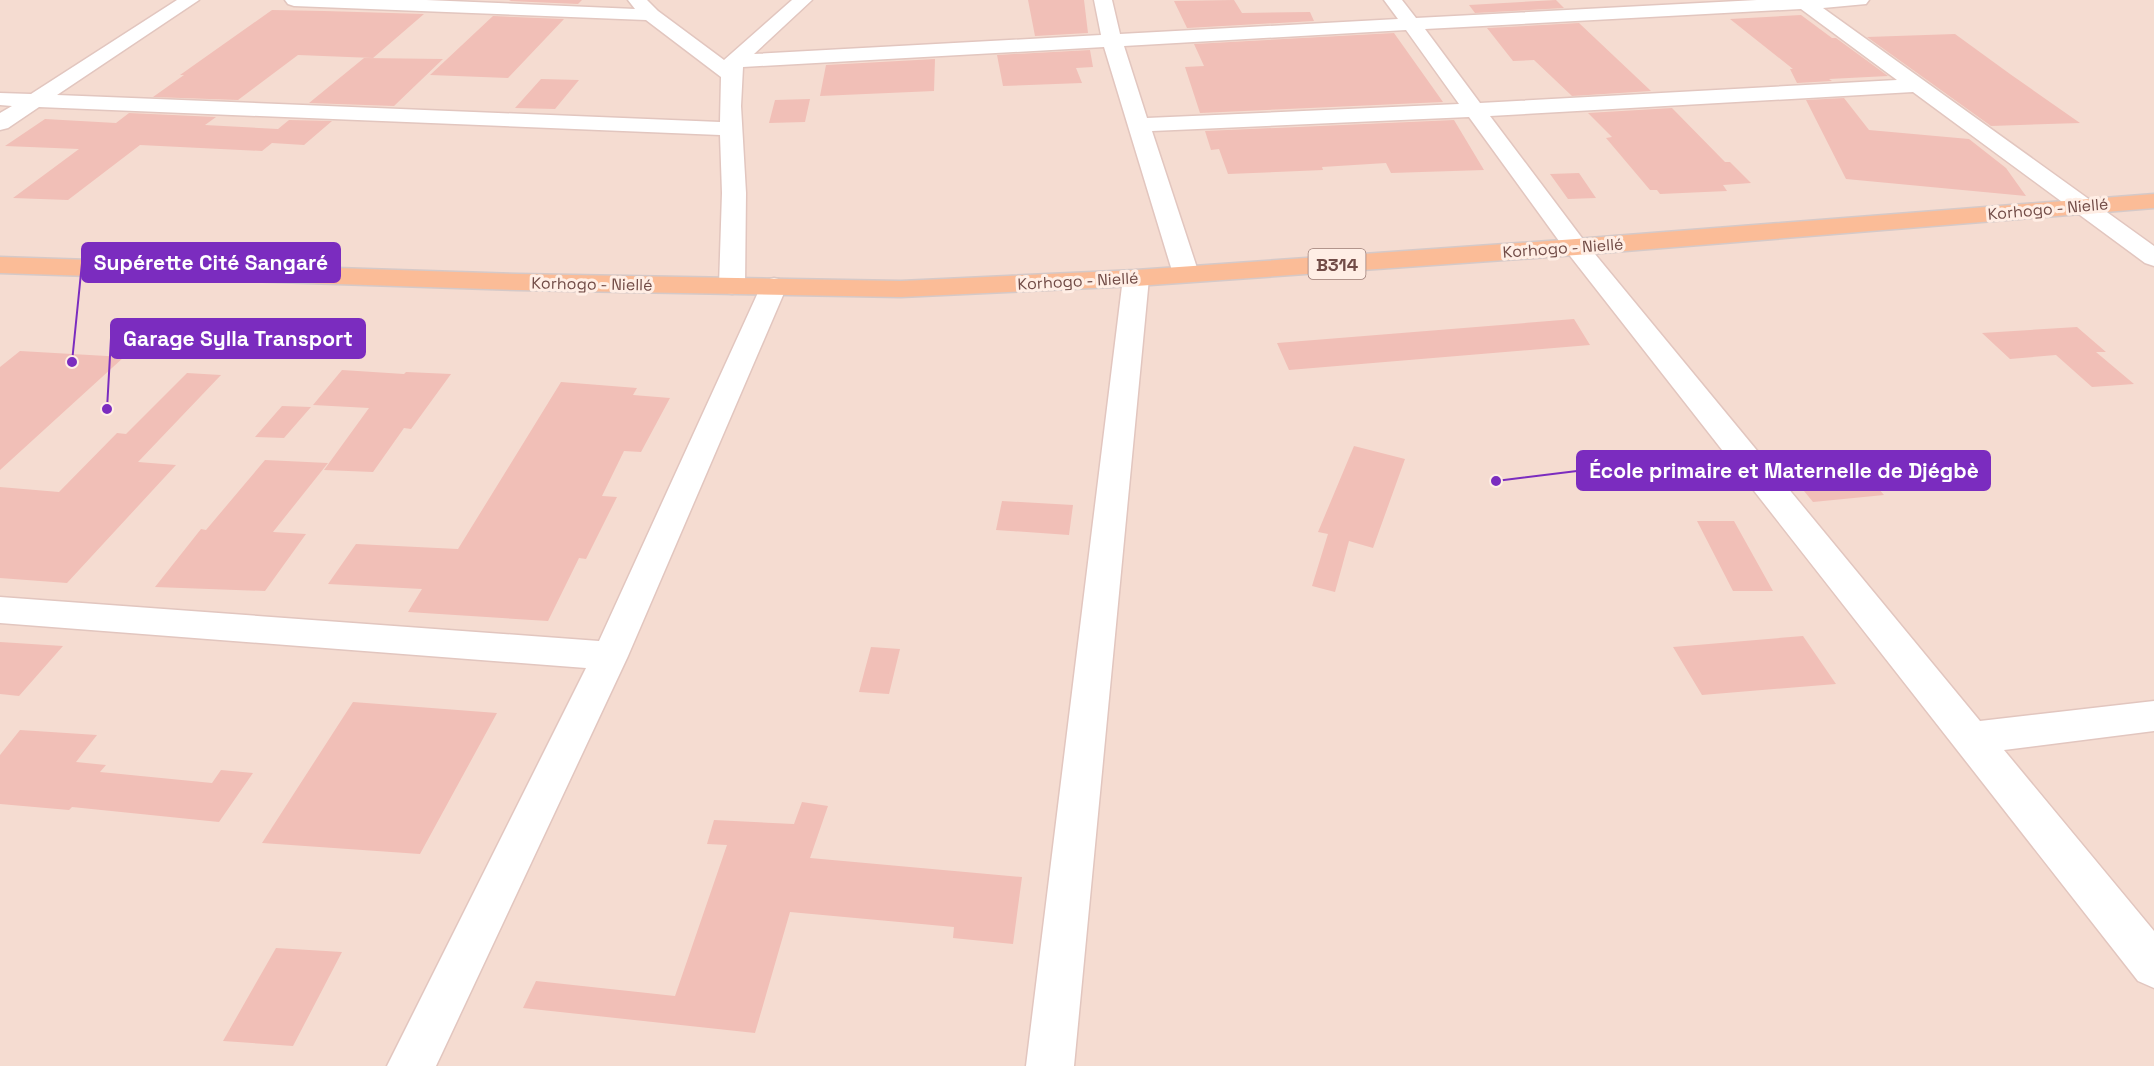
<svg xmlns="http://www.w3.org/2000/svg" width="2154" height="1066" viewBox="0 0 2154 1066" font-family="'Space Grotesk',sans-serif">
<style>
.residential{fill:#f5dcd1}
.building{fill:#f1bfb7}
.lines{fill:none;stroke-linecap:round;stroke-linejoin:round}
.minor-casing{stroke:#e2c6bf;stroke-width:3}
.major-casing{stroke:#d5c9c8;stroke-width:3}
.minor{fill:#fff;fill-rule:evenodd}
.major{fill:#fbbc97;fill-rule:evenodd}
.labels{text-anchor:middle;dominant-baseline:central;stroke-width:6;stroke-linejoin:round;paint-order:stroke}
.far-street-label{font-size:16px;fill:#724c47;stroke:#ffeee5}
.shield{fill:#ffeee5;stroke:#9c7d76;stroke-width:1.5}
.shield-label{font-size:18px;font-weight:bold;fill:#724c47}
.leader{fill:none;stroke:#7b2cbf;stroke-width:2}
.callout-dot{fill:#7b2cbf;stroke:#ffeee5;stroke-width:2}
.callout{fill:#7b2cbf;stroke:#7b2cbf;stroke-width:2}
.callout-label{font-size:21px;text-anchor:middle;font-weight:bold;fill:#fff}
</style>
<rect width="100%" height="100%" fill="#fceae0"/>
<path class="residential" d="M0,0H2154V1066H0Z"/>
<path class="building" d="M511,0H582L578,4L509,1Z
M1028,0H1084L1088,33L1035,36Z
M1234,0L1242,13L1310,12L1314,21L1187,28L1174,1Z
M1556,0L1564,8L1475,13L1469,5Z
M272,10L324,11L424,14L373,58L298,55L238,100L153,97L184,75H180Z
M1801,15L1832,38H1836L1888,76L1829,79L1832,81L1797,83L1790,69H1793L1730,19Z
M493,16L564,19L508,78L430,75Z
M1579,23L1651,91L1572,96L1534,60L1513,61L1487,28Z
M1394,33L1443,102L1200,113L1185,67L1204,66L1194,44Z
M1955,34L2010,74L2080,123L1991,126L1867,37Z
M1090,50L1093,67L1076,68L1082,83L1003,86L997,55Z
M364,58L443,59L394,106L309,103Z
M935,59L934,91L820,96L826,65Z
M541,79L579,80L555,109L515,108Z
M1844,98L1869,130L1969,139L2006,168L2026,196L1846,179L1806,100Z
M810,99L805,122L769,123L775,100Z
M1672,108L1725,162H1730L1751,183L1723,185L1727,191L1660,194L1657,190H1650L1606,138L1612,137L1588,113Z
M129,113L216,117L205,125L278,129L289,120L332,121L304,145L272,143L262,151L140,145L68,200L13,198L79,149L5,146L45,119L116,123Z
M1454,120L1484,170L1391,173L1386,163L1322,167L1323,170L1228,174L1219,149L1211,150L1205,131Z
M1579,173L1596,198L1568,199L1550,174Z
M1574,319L1590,345L1289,370L1277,343Z
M2077,327L2106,352H2096L2134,384L2092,387L2056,355L2010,359L1982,333Z
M20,351L124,357L0,470V367Z
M342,370L404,374L406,372L451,374L411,429L404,428L373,472L324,470L369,408L313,405Z
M187,373L221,375L138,462L176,465L67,583L0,578V487L59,492L117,433L126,434Z
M561,382L637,388L633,395L670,398L641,452L624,451L602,496L617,497L586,559L579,558L548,621L408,612L422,589L328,584L356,544L458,549Z
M282,406L311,407L284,438L255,437Z
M1354,446L1405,459L1373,548L1349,541L1335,592L1312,586L1328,534L1318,532Z
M265,460L328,463L273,532L306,534L265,591L155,587L201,529L206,530Z
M1865,473L1884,495L1813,502L1795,480Z
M1002,501L1073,505L1069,535L996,530Z
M1697,521H1734L1773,591H1733Z
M1803,636L1836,684L1702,695L1673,647Z
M0,642L63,646L19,696L0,694Z
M871,647L900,649L889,694L859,692Z
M353,702L497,713L420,854L262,843Z
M20,730L97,735L76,762L106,765L100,772L212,783L221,770L253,773L219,822L72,807L69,810L0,804V755Z
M802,802L828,806L810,858L1022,877L1013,944L953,938L954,927L790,912L755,1033L523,1008L536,981L675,996L727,845L707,844L714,820L794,824Z
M276,948L342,952L293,1046L223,1041Z"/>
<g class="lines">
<defs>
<path id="minor" d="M177,0H199L57,95L720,122L721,77L646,20L294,6L288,4L285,0H426L635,9L628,0H647L658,11L724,60L792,0H812L754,54L1101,35L1094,0H1112L1120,34L1398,19L1384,0H1402L1416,18L1757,0H1869L1866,4L1823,8L2154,246V266L2145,263L1913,92L1490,116L1585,242L1980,721L2154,701V731L2004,750L2154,931V988L2138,981L1567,252L1469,117L1152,131L1199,274L1195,279L1186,282L1177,279L1173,274L1104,47L743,67L741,106L746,193L745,286L741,292L732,294L723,292L719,286L722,193L720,135L39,107L8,128L0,130V113L12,106L0,105V93L31,94ZM1801,9L1897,80L1480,103L1425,29ZM1406,30L1459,104L1147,118L1124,46Z
M1136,270L1145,272L1149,278L1074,1066H1026L1123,278L1127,272Z
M774,278L783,280L787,286L628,656L436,1066H387L586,668L0,623V597L599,641L761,286L765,280Z"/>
<path id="major" d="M2154,194V208L1576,255L1136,286L901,297L518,290L0,273V257L518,274L901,281L1136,270L1576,239Z"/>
</defs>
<use href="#minor" class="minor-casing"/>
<use href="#major" class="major-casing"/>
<use href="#minor" class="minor"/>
<use href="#major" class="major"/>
</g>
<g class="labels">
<g class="far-street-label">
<text transform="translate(2048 209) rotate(-5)">Korhogo - Niellé</text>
<text transform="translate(1563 248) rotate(-4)">Korhogo - Niellé</text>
<text transform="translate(1078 281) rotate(-3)">Korhogo - Niellé</text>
<text transform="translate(592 284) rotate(1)">Korhogo - Niellé</text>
</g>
<rect class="shield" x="1308.5" y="249" width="57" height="30" rx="4.5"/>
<g class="shield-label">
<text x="1337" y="264">B314</text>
</g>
</g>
<path class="leader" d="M72 362L82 263M107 409L111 338M1496 481L1577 471"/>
<g class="callout-dot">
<circle cx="72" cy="362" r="6"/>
<circle cx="107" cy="409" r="6"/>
<circle cx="1496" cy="481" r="6"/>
</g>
<g class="callout">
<rect x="82" y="243" width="258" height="39" rx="6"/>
<rect x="111" y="319" width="254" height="39" rx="6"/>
<rect x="1577" y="451" width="413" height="39" rx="6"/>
</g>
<g class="callout-label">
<text x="211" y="270">Supérette Cité Sangaré</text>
<text x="238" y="346">Garage Sylla Transport</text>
<text x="1784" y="478">École primaire et Maternelle de Djégbè</text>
</g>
</svg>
